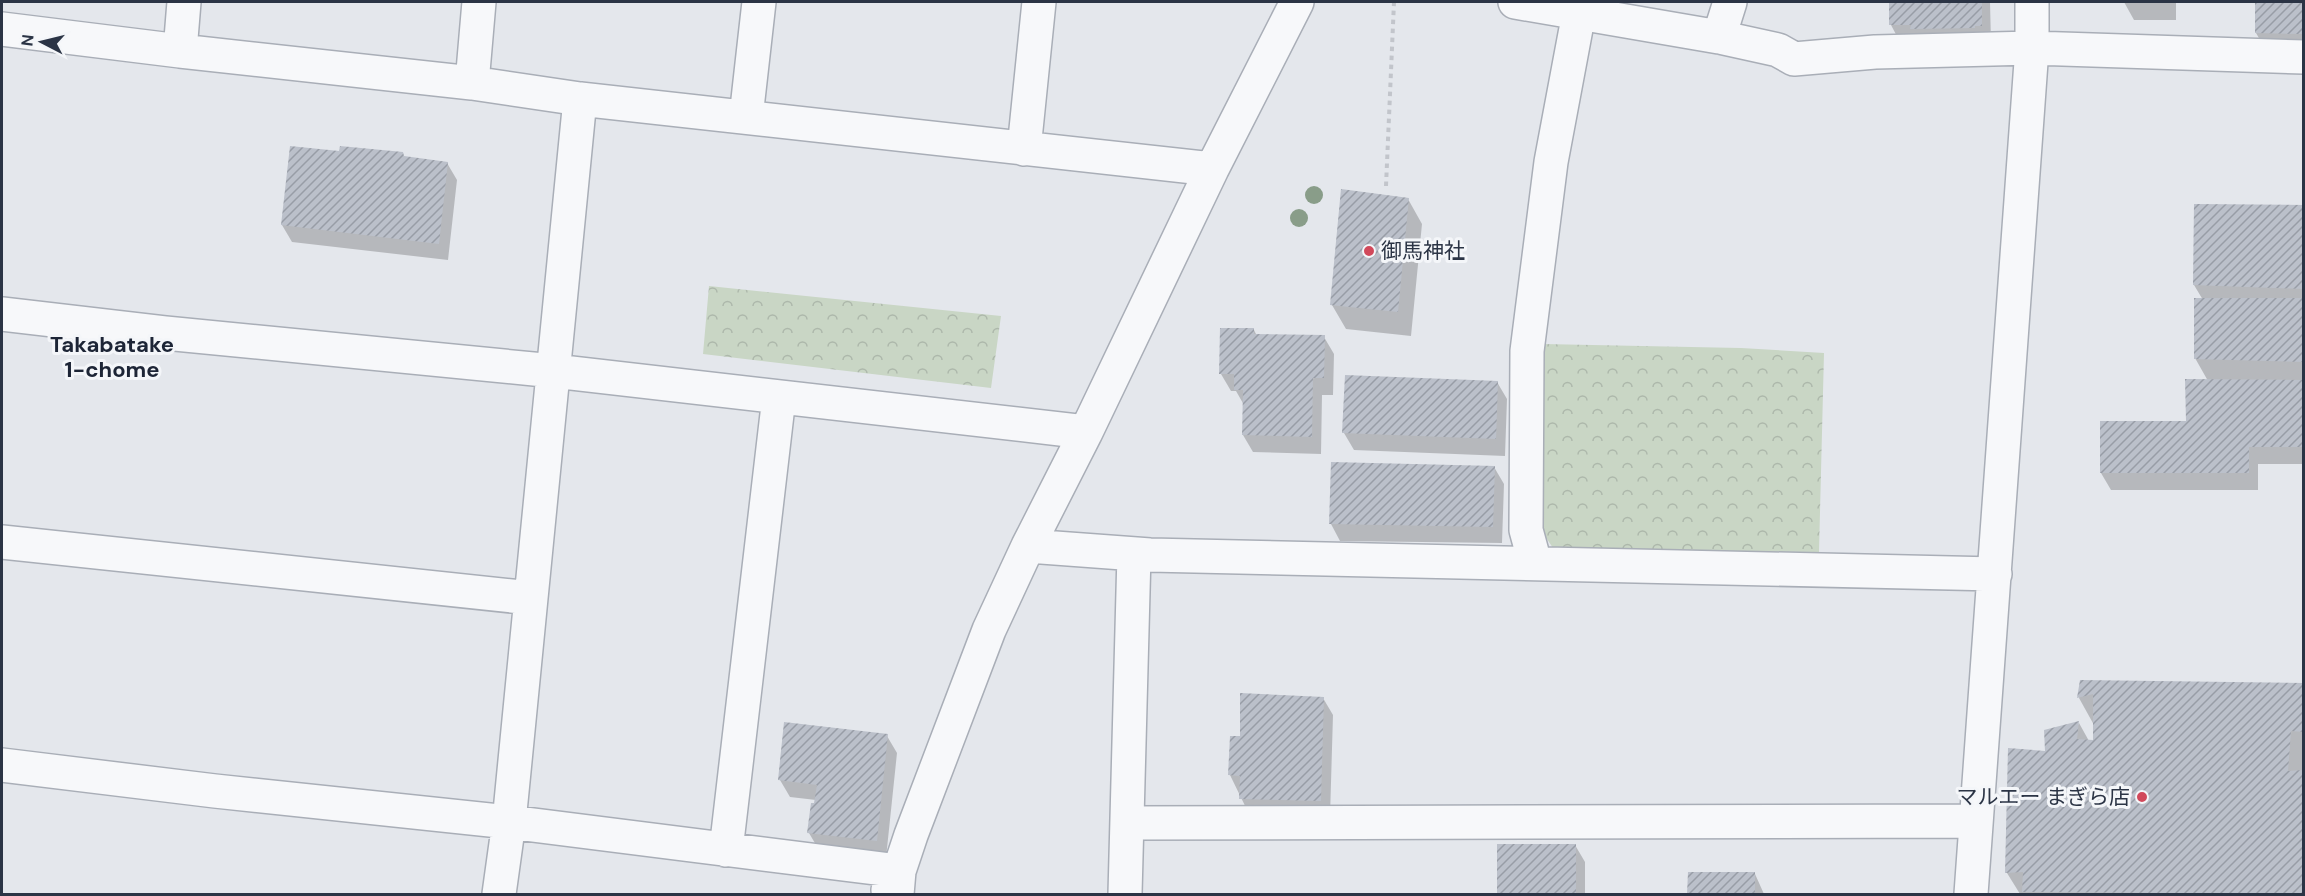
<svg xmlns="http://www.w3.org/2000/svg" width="2305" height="896" viewBox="0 0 2305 896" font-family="'DM Sans','Noto Sans JP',sans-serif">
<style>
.forest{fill:url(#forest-crowns)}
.shadow{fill:#0003}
.building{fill:url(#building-hatch)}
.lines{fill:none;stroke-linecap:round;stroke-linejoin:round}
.minor-casing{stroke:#a9aeb7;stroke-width:36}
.path{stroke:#c2c5cb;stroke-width:4;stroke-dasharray:4.5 4.5;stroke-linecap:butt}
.minor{stroke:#f7f8fa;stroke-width:33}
.tree{fill:#899d89}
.poi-dot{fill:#d1495b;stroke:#f4f6f9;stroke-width:2}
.labels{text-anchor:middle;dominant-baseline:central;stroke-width:6;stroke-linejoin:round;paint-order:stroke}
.poi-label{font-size:21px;fill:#2b3445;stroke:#f4f6f9;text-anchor:start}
.neighbourhood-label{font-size:22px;font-weight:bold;fill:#1d2536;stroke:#f4f6f9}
</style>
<defs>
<pattern id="forest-crowns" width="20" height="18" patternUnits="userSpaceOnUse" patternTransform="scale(1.5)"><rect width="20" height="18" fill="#c9d6c5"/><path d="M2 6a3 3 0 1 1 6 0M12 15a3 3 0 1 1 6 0" fill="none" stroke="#adb8ab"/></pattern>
<pattern id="building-hatch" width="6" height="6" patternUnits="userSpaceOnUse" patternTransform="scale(1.5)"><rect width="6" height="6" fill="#bbc0ca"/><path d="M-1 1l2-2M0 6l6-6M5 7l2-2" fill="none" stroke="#989da6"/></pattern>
</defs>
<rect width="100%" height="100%" fill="#e4e7ec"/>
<path class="forest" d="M709,286L1001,316L991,388L703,354Z
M1543,344L1741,348L1824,353L1819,552L1555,551L1543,533Z"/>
<path class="shadow" d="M1890,2H1990L1991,42H1900L1891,25Z
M2124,2H2176V20H2134Z
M2257,2H2304V50H2266L2256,33Z
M405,157L447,163L457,180L448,260L292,242L282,225Z
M1408,199L1422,224L1411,336L1346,329L1332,305Z
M2304,206V464H2258V490H2111L2101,473L2187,423L2208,381L2195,358L2203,300L2194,285Z
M1254,330L1257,336L1324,337L1334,354L1333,395H1322L1321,454L1253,452L1243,435L1244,405L1236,391H1231L1221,374Z
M1497,382L1507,399L1505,456L1354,450L1344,433Z
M1494,467L1504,484L1502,543L1340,541L1331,524Z
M2082,681L2304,684V894H2020L2007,873L2079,723L2089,741H2094V725L2079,698Z
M1323,698L1333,715L1330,817L1250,816L1230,775L1241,737Z
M887,736L897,753L886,858L819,850L809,833L816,800L790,797L780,780Z
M1499,845H1575L1585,862V894H1499Z
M1689,874H1755L1764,894H1689Z"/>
<path class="building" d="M1889,2H1982V26H1975V28L1910,29L1911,25H1889Z
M2255,2H2304V34L2255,33Z
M290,146L339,151L340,146L403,152L404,156L448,162L439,244L281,225Z
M1341,189L1409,198L1398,312L1330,305Z
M2194,204L2304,205V289L2193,285Z
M2194,298H2304V362L2194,359Z
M1220,328H1254V334L1325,335L1324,378H1313L1312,437L1242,435L1243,390H1234V374H1219Z
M1345,375L1498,381L1496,439L1342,433Z
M2185,379L2304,380V447H2249V473H2100V421H2186Z
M1331,462L1495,466L1493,527L1329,524Z
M2080,680L2304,683V732L2291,731L2288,771L2304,770V894L2022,892L2023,872L2005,873L2008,748L2045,751L2044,730L2079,721L2077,739L2093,740V694L2077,698Z
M1240,693L1324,697L1321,801L1239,799L1240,776L1228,775L1230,736H1240Z
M784,722L888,734L877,841L807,833L811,803H814L817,785L778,780Z
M1497,844H1576V894H1497Z
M1688,872H1755V894H1687Z"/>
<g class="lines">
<defs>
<path id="minor" d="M184,2L180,51L472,83L580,99L1212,169
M1515,2L1719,37L1778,50L1794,59L1875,52L2032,48L2304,57
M2,29L180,51
M1719,37L1730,2
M472,83L479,2
M746,117L759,2
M1024,149L1039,2
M2,314L165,333L554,371L1086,432
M2,542L531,598
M1028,546L1150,555L1995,574
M1535,563L1526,530L1527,351L1551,162L1581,2
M2,765L215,791L509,822L899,871L888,890
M1127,823L1976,821
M726,850L779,397
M499,894L509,822L580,99
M897,894L899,871L911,835L989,630L1028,546L1086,432L1212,169L1297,2
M1125,894L1134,554
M1971,894L2032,48V2"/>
</defs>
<use href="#minor" class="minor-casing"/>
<path class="path" d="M1386,186L1394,2"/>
<use href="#minor" class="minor"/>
</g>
<g class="tree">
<circle cx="1314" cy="195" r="9"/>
<circle cx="1299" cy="218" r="9"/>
</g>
<g class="poi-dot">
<circle cx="1369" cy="251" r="6"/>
<circle cx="2142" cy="797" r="6"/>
</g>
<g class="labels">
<g class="poi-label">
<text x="1381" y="251">御馬神社</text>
<text x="2130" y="797" text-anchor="end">マルエー まぎら店</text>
</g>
<g class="neighbourhood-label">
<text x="112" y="344">Takabatake<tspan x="112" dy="25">1-chome</tspan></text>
</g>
</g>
<rect width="2305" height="896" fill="none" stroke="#2b3445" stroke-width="6"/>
<g transform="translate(42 42) rotate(277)" stroke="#f4f6f9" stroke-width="4.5" paint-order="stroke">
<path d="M0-4.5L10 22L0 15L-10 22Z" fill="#2b3445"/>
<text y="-9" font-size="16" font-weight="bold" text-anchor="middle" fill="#2b3445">N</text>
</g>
</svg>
